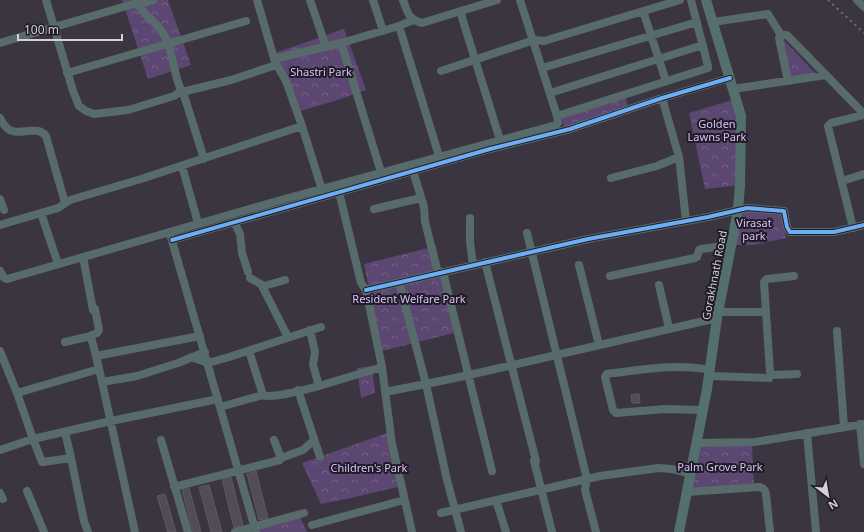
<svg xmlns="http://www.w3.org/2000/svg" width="864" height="532" viewBox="0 0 864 532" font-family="'Noto Sans',sans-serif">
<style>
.park{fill:url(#park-crowns)}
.building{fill:#514c57;stroke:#5d5863}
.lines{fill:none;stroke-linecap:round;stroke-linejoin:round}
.minor{stroke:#576b6a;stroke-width:8}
.major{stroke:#53706d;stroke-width:10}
.rail{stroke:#697175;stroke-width:2;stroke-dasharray:2 4;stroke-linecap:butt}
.cycleway-casing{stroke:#1f1b25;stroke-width:6}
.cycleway{stroke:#6dadf4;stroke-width:4}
.labels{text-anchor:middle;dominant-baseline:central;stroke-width:4;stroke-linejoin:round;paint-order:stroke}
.park-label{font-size:11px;fill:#dcc0fb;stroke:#1f1b25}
.street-label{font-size:11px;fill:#d5cedd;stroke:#1f1b25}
</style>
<defs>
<pattern id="park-crowns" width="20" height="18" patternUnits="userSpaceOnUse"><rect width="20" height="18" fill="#5c4672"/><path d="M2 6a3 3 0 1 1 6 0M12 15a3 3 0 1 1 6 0" fill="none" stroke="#726086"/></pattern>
</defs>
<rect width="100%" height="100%" fill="#3b3542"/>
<path class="park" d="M122,0H168L191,65L148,79Z
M344,29L366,90L341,99L297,112L272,54Z
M783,39L818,76L784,81L776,42Z
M625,97L629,109L565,130L561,118Z
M736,99L740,185L705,189L689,113Z
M748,211L782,214L786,238L753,245H734L739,213Z
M436,246L454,333L382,351L364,264Z
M372,366L375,393L361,398L357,368Z
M390,432L401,486L351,498L321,504L302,463Z
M752,443L754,487L689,491L698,444Z
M299,515L307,532H249Z"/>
<path class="building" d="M639,394L640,403H632L631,395Z
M256,471L268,518L259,520L247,474Z
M231,477L243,525L234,528L222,479Z
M209,485L222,532H211L199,487Z
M189,488L201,532H193L182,490Z
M165,494L176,532H168L157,496Z"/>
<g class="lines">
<path class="minor" d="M46,0L73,91L79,106L86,111L94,114L128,110L174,96L181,91
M136,0C140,13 154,20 161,30C174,48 172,73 182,92L231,80L276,65
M310,0L326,47
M373,0L383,31
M403,0C408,13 408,19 422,23L497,0
M520,0L557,116L708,68V66L691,0
M857,0L864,7
M138,5L153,0
M460,11L500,140
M643,11L666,81
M713,22L768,14L781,35
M399,26L439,156
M0,43L137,3
M341,43L381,172
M274,59L341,43L399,26L413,20
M542,68L697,22
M441,71L534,40L544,41L680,0
M67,73L246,21
M788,81L779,38L780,35H787L864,114
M733,89L826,75
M183,92L204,159
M550,93L703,45
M0,118C2,122 4,126 8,129C18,137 37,124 46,136L65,203
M302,126L323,193
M679,157L686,221
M182,166L198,223
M413,171L424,207L425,222L438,273
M611,178L657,166L679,157L662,98
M842,181L864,174
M339,192L361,283L366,290L382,367L392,444L412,532
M0,199L4,210
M374,209L421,198
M41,213L58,264
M470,218V242L473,265
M234,222L240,234L242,253L248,272
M0,225L58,208L70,200L141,179L302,126L286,81L275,62L257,0
M853,228L828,126L831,123L864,115
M527,233L587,479L585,490L596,532
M170,234L256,532
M172,240L490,149L570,129L662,98L730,78
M83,257L93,310
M485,262L536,461
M579,265L599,345
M0,271L4,278L7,279L281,200L556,125L558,123L557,116
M443,272L492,471
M610,276L695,258L697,257L699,250L701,249L731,245
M794,276L767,279L764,282L770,372L772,375L797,374
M250,278L264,286
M285,280L264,286L263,288L288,337
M659,285L669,328
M366,290L588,239L708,217L747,208L784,211L787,227L790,232H834L864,225
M95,309L99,330L97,333L92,335L91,337L96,356
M719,312H766
M837,331L844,427
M65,342L91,336
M0,351L17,393L33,439L111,421L218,399
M249,351L263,395C272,399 307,389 319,386L313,365L315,352L310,330
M191,357L208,363L229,357L321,327
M709,376L769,378
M102,382L96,356L200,336
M319,386L382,367
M298,390L320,457
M385,392L426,384L399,282
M17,393L99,369
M220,407L263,395
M703,410L665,409L616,413L613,410L605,377L607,374C641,370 676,363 710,370
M860,424L864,464
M65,432L71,458
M807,433L816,532
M161,440L188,532
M697,443L755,442L864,424
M0,450L33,439L42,462H43L71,458L84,521L88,532
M281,458L303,450L314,440
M534,461L552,532
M174,487L280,460L281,458L274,440
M27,491L44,532
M687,492L759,487C763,488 765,489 766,494L770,532
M0,493L3,499
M496,500L506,532
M441,513L600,476L658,468L672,469L691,474
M312,525L404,500
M135,532L102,382L137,376L178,363L205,352
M235,532L304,513
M461,532L447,480L426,384L469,375L717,318"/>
<path class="major" d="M679,532L707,389L717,318L738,210L740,185L741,116L706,0"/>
<path class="rail" d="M828,0L864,33"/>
<defs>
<path id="cycleway" d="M172,240L490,149L570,129L662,98L730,78
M366,290L588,239L708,217L747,208L784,211L787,227L790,232H834L864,225"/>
</defs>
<use href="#cycleway" class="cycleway-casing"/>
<use href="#cycleway" class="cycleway"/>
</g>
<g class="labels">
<g class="park-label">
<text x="321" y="71">Shastri Park</text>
<text x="717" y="123">Golden<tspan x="717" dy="13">Lawns Park</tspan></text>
<text x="754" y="222">Virasat<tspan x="754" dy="13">park</tspan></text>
<text x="409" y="298">Resident Welfare Park</text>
<text x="720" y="466">Palm Grove Park</text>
<text x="369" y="467">Children's Park</text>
</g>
<g class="street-label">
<text transform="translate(714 275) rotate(-79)">Gorakhnath Road</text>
</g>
</g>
<g transform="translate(828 496) rotate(149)" stroke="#1f1b25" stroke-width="3" paint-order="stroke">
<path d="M0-3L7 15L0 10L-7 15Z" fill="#d5cedd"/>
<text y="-6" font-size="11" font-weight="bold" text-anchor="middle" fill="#d5cedd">N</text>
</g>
<path d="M18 34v6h104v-6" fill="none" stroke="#d5cedd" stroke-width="2"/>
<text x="24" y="34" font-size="12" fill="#d5cedd" stroke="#1f1b25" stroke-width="3" paint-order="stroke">100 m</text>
</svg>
